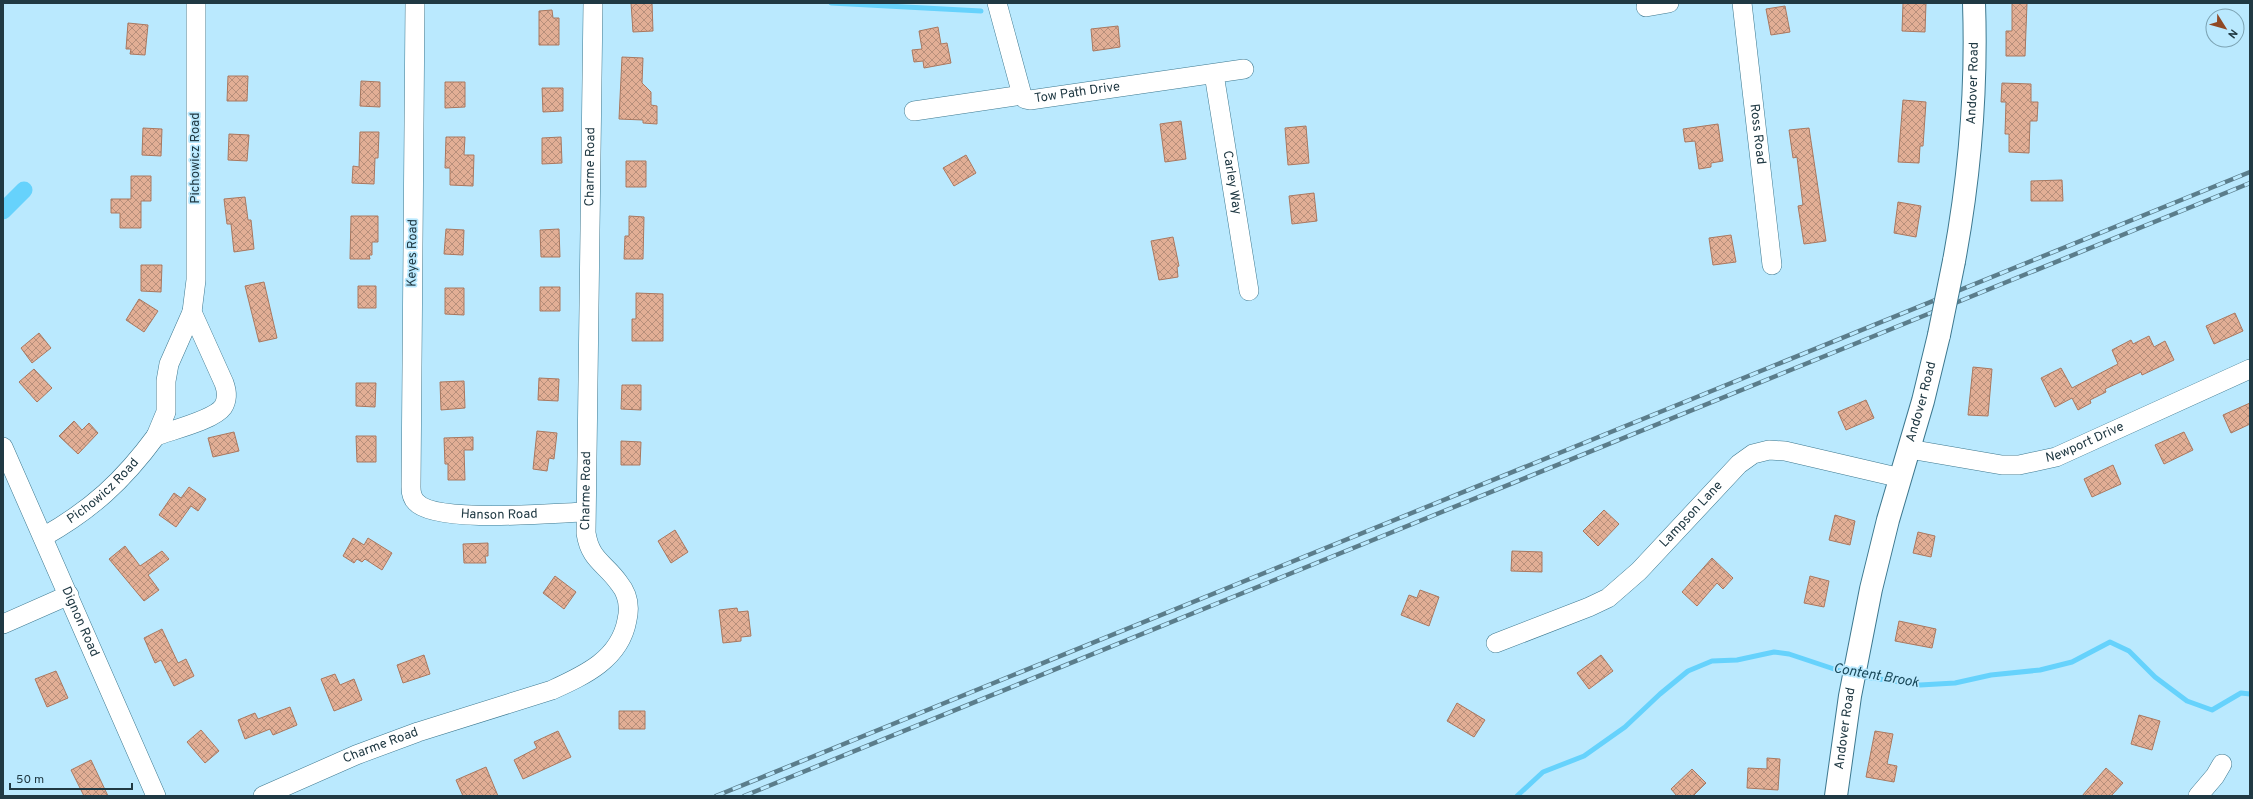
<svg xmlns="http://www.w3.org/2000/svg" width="2253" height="799" viewBox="0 0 2253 799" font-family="Overpass,sans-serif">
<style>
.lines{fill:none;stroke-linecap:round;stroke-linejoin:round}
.stream{stroke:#66d2fc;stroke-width:5}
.canal{stroke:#66d2fc;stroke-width:17}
.building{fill:url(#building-cross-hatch);stroke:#a97860}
.street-casing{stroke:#3d788f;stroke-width:20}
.secondary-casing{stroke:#3d788f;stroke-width:24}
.street{stroke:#fff;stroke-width:19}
.secondary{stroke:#fff;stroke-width:22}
.rail-casing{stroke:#5b7d8b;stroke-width:4.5}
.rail{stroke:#bae9fe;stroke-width:3;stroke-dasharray:9;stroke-linecap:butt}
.secondary-bridge-casing{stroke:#3d788f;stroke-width:24;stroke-linecap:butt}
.secondary-bridge{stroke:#fff;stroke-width:22}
.labels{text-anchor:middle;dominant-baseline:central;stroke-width:3.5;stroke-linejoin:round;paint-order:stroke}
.street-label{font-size:13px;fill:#203943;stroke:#bae9fe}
.water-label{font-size:14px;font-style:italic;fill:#194859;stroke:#bae9fe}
</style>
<defs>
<pattern id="building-cross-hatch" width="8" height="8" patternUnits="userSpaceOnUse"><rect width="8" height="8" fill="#e2ae95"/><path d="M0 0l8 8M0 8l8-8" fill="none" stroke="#b78f7b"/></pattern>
</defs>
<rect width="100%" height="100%" fill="#bae9fe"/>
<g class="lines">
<path class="stream" d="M831,3L981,11
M1859,676L1920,685L1955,683L1991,675L2040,670L2072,662L2110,642L2129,651L2155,677L2187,701L2212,710L2241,693L2250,694
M1517,796L1543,772L1584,756L1625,727L1660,694L1688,671L1712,661L1737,660L1774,652L1789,654L1849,674"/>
<path class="canal" d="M3,211L24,190"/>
</g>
<path class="building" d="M631,3H652L653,31L633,32Z
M1903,3H1926L1925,32L1902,31Z
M2012,3H2027L2025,56H2006V31H2012Z
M1785,6L1790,32L1771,35L1766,9Z
M552,10L553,18H559V45H539V11Z
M128,23L148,25L145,55L130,54L131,49H126Z
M1118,26L1120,47L1093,51L1091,29Z
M938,27L941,44L947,43L951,63L924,68L923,61L914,62L912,50L922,49L919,31Z
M622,57L643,58L642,83L651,92V105L657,106V124L643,123V120L619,119Z
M228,76H248L247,101H227Z
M361,81L380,82V107L360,106Z
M445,82H465V107L445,108Z
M2002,83L2031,84V102H2038L2037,121H2030L2029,153L2009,152V134H2005L2006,102H2001Z
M542,88H563V111L543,112Z
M1903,100L1926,102L1923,146H1920L1919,163L1898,162Z
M1181,121L1186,159L1165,162L1160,124Z
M1718,124L1723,161L1711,163V167L1699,169L1695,141L1685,142L1683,129Z
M1306,126L1309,163L1288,165L1285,128Z
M143,128L162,129L161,156L142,155Z
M1809,128L1826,241L1804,244L1798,206L1803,205L1797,157L1793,158L1789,130Z
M360,132H379L378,158H375L374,184L352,183L353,166L359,167Z
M229,134L249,135L247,161L228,160Z
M446,137H465L464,155H474L473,186L450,185V168H445Z
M561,137L562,163L542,164V138Z
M966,155L976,173L954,186L943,168Z
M626,161H646V187H626Z
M131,176H151V201H141V228H120V213H111V199H131Z
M2062,180L2063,201H2031V181Z
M1314,193L1317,221L1292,224L1289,196Z
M245,197L248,220H251L254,249L234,252L231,224H227L224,199Z
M1898,202L1921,206L1916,237L1894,233Z
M351,216H378V242H372V255H369L370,259H350Z
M629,216L644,217L643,259H624L625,236H629Z
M446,229L464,230L463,255L444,254Z
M559,229L560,257H541L540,230Z
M1731,235L1736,262L1713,265L1709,238Z
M1173,237L1179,266L1177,267L1178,277L1159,280L1151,241Z
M141,265H162L161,292L141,291Z
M264,282L277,338L259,342L245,286Z
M358,286H376V308H358Z
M540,287H560V311H540Z
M445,288H464V315L445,314Z
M636,293L663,294V341H632V319H636Z
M139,299L158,311L144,332L126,320Z
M2235,313L2243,331L2214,344L2206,326Z
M39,333L51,348L32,363L21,348Z
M2149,336L2154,347L2165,341L2174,360L2142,375L2141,372L2105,389L2106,392L2090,400L2091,403L2078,410L2072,398L2055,407L2041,378L2061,368L2072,388L2118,364L2112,350L2131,340L2133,344Z
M1973,367L1992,369L1988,416L1968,415Z
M34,369L52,388L37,402L19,382Z
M539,378L559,379L558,401L538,400Z
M464,381L465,408L441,410L440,382Z
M356,383H376L375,407L356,406Z
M622,385H641V410L621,409Z
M1866,400L1874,418L1846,430L1838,412Z
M2250,403V424L2231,433L2223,415Z
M74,421L82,430L89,423L98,433L78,454L59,436Z
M537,431L557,433L554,459L549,458L547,471L533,469Z
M234,432L239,451L213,457L208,438Z
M2184,432L2193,450L2164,464L2155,445Z
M356,436H376V462H357Z
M473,437V450H464L465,480H448V464H445L444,438Z
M621,441L641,442L640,465H621Z
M2113,465L2121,484L2092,497L2084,479Z
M189,487L206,499L198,511L191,506L176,527L159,515L174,493L181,498Z
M1604,510L1619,524L1598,546L1583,531Z
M1835,515L1855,521L1850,545L1829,540Z
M675,530L688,552L671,563L658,541Z
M1918,532L1935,536L1931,557L1913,553Z
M353,538L364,545L368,538L392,553L382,570L365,559L362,562L357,559L354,563L343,556Z
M488,543V556H485L486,563H464L463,544Z
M125,546L140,566L162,551L169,559L148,575L159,590L144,601L109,559Z
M1512,551L1542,552V572L1511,571Z
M1712,558L1733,578L1723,589L1717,583L1697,606L1682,592Z
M555,576L576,592L564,609L543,593Z
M1810,576L1829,581L1824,607L1804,603Z
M1420,590L1439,597L1429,626L1401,615L1409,595L1417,598Z
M737,608L738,612L748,611L751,636L741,637V641L723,643L719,610Z
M1899,621L1936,629L1932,648L1895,641Z
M162,629L178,663L186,659L194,676L174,686L161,660L155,663L144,638Z
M424,655L430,674L403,683L397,665Z
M1601,655L1613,671L1589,689L1577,673Z
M56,671L68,698L47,707L35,679Z
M335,674L340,685L354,679L362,700L334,711L321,679Z
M1457,703L1485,720L1474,737L1447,721Z
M290,707L297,725L273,735L270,729L245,739L238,720L255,713L258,719Z
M619,711H645V729H619Z
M2139,715L2160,721L2152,750L2131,744Z
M201,730L219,751L205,763L187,742Z
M558,731L571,757L523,779L514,760L537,748L534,742Z
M1875,731L1893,734L1887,764L1897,766L1894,782L1866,777Z
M1767,758L1780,759L1778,790L1747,788L1748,768L1767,769Z
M91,760L108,796H84L71,770Z
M486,767L498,796H463L456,780Z
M2106,768L2123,783L2111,796H2082Z
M1692,769L1706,783L1693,796H1677L1671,789Z"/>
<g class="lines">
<defs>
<g id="street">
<path id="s1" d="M415,3L411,487C411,492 412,498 416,502C435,524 554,513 585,512"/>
<path d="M997,3L1022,95"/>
<path id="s2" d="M1742,3L1772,265"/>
<path d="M1646,7L1669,3"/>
<path id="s3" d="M1214,74L1249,291"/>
<path id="s4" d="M914,111L1022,95L1025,99L1030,100L1244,69"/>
<path d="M192,312L196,280V3"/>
<path d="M192,312L224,383C227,391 228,399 223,407C214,420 172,430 156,436L166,412V381L169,364Z"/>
<path id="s5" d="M3,447L156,796"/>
<path id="s6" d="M1909,449L2002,465H2019L2056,457L2250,369"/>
<path id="s7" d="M43,537C91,510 123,481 156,436"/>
<path d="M3,624L69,595"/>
<path id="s8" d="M1496,643L1589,607L1608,598L1639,571L1739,464L1753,454L1769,450L1785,451L1901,478"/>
<path id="s9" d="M263,796L356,755L418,732L552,690C585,675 620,659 627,620C630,607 628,594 619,583C605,563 590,560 586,533L593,3"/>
<path d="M2198,796L2215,776L2222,764"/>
</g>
<g id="secondary">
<path id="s10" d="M1954,261C1970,175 1977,90 1974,3"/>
<path id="s11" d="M1836,796L1850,696L1871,589L1888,520L1923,401L1939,335"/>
</g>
</defs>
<use href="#street" class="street-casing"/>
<use href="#secondary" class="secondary-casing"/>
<use href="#street" class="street"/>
<use href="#secondary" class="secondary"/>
<defs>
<path id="rail" d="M716,796L2250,172
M744,796L2250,183"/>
</defs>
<use href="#rail" class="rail-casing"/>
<use href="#rail" class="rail"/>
<defs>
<path id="secondary-bridge" d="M1939,335L1954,261"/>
</defs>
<use href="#secondary-bridge" class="secondary-bridge-casing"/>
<use href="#secondary-bridge" class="secondary-bridge"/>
</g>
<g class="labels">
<g class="street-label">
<text stroke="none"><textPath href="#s10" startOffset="179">Andover Road</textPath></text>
<text stroke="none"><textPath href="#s4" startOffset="167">Tow Path Drive</textPath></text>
<text stroke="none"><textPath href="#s2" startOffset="132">Ross Road</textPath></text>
<text transform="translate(196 158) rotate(-90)">Pichowicz Road</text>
<text stroke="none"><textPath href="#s9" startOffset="882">Charme Road</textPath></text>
<text stroke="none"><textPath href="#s3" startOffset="110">Carley Way</textPath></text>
<text transform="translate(413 253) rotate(-89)">Keyes Road</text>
<text stroke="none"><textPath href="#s11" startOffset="404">Andover Road</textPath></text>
<text stroke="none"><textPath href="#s6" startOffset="181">Newport Drive</textPath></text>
<text stroke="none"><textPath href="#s7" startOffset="76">Pichowicz Road</textPath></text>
<text stroke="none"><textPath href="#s9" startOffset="558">Charme Road</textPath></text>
<text stroke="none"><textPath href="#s1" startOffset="586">Hanson Road</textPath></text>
<text stroke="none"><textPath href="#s8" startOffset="239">Lampson Lane</textPath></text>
<text stroke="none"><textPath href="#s5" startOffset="191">Dignon Road</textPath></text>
<text stroke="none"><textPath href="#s11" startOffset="68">Andover Road</textPath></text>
<text stroke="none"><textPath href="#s9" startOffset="128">Charme Road</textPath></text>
</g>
<g class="water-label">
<text transform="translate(1876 676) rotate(10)">Content Brook</text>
</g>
</g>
<rect width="2253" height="799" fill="none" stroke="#203943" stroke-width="8"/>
<g transform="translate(2225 28) rotate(127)"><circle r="19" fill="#bae9fe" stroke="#7ca3b3"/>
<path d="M0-3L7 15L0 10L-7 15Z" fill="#904924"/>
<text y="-6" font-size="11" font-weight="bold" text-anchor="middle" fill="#203943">N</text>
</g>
<path d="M10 783v6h122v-6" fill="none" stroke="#203943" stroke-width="2"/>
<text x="16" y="783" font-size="12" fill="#203943" stroke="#bae9fe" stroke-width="3" paint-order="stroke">50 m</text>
</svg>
